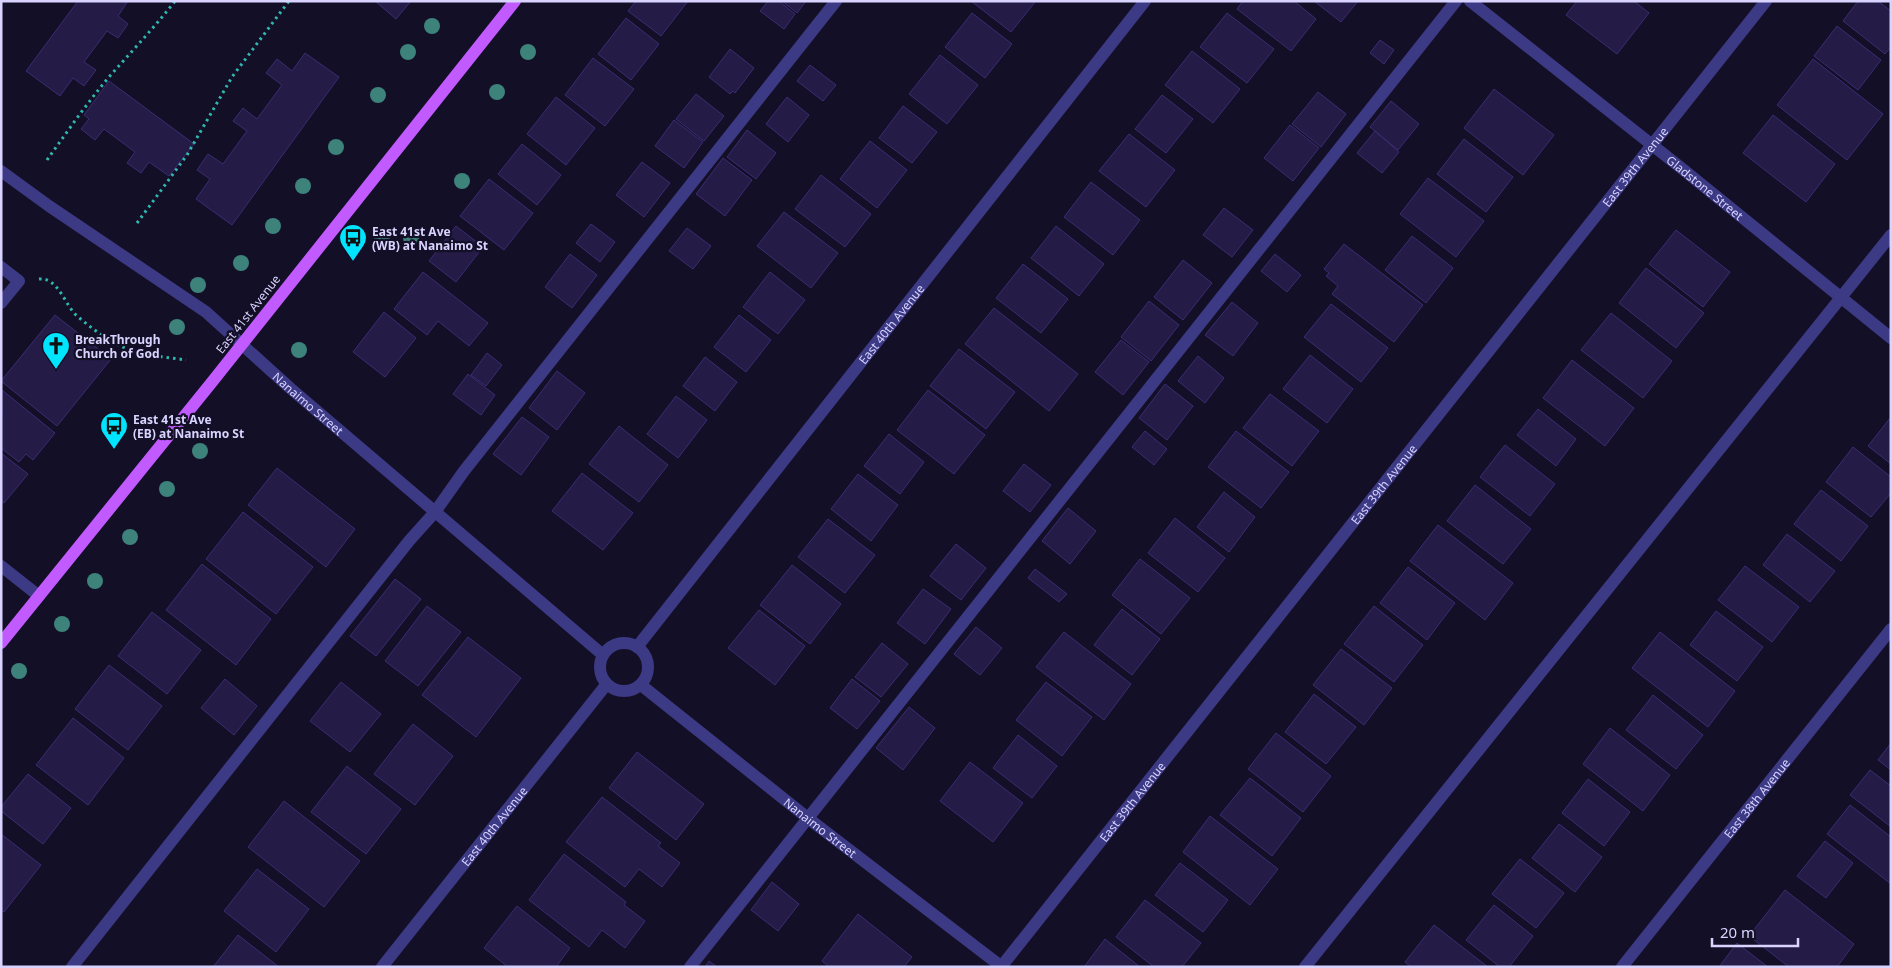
<svg xmlns="http://www.w3.org/2000/svg" width="1892" height="968" viewBox="0 0 1892 968" font-family="'Noto Sans',sans-serif">
<style>
.building{fill:#241b47;stroke:#3b2d73}
.lines{fill:none;stroke-linecap:round;stroke-linejoin:round}
.path{stroke:#2fb8b0;stroke-width:3;stroke-dasharray:2.5 4;stroke-linecap:butt}
.minor{stroke:#3d3a85;stroke-width:12}
.major{stroke:#c25bff;stroke-width:12}
.tree{fill:#3d827b}
.labels{text-anchor:middle;dominant-baseline:central;stroke-width:4.5;stroke-linejoin:round;paint-order:stroke}
.street-label{font-size:12px;fill:#d9d4ff;stroke:#130f26}
.poi-label{font-size:12px;font-weight:bold;fill:#d9d4ff;stroke:#130f26;text-anchor:start}
</style>
<rect width="100%" height="100%" fill="#130f26"/>
<path class="building" d="M78,1H128L118,16L128,24L118,38L107,31L84,62L96,70L84,86L73,78L60,96L26,71Z
M375,1H411L396,19Z
M636,1H688L661,36L628,11Z
M768,1H779L795,14L784,29L760,11Z
M782,1H806L797,13Z
M971,1H1036L1011,32Z
M1243,1H1294L1316,19L1291,51L1237,9Z
M1314,1H1358L1341,22Z
M1577,1H1634L1649,13L1617,54L1566,15Z
M1858,1H1878L1891,11V47L1885,54L1843,21Z
M972,13L1012,44L985,78L945,47Z
M1227,13L1274,49L1247,83L1200,47Z
M626,18L659,44L631,80L598,54Z
M1837,26L1881,60L1858,90L1814,56Z
M1380,40L1394,50L1384,64L1370,53Z
M730,49L754,68L735,93L733,91L730,94L709,77Z
M1192,51L1240,89L1213,123L1165,85Z
M305,53L339,77L232,225L196,199L210,179L197,170L208,154L223,164L247,131L233,121L243,108L257,119L282,85L266,73L277,59L292,71Z
M940,55L978,85L947,124L909,94Z
M593,58L634,89L605,126L565,95Z
M1813,59L1883,114L1847,160L1777,105Z
M810,65L836,85L823,101L797,81Z
M109,81L194,144L169,176L149,162L141,173L127,163L135,152L104,129L95,140L81,129L89,119L84,115Z
M1494,89L1554,135L1523,175L1464,128Z
M1318,92L1346,114L1321,147L1292,124Z
M696,94L724,116L704,141L676,119Z
M1162,95L1193,119L1166,153L1135,129Z
M556,97L595,128L566,165L527,134Z
M787,97L809,115L788,142L766,124Z
M1391,101L1419,124L1398,150L1370,127Z
M903,106L937,132L912,163L879,138Z
M1773,115L1835,164L1806,202L1743,153Z
M674,120L703,142L684,168L655,146Z
M1290,125L1319,148L1293,181L1264,158Z
M747,130L776,153L756,179L727,157Z
M1375,131L1399,152L1382,173L1357,153Z
M1129,134L1175,170L1146,207L1099,171Z
M1464,139L1513,177L1486,212L1437,174Z
M870,141L907,170L877,208L840,179Z
M522,144L561,175L537,205L498,174Z
M723,158L752,180L725,216L696,194Z
M642,162L670,183L644,217L616,195Z
M821,175L871,214L845,247L795,209Z
M1428,178L1484,221L1456,257L1400,214Z
M489,179L533,213L504,250L460,216Z
M1091,182L1140,220L1113,255L1064,217Z
M1224,208L1253,230L1232,257L1203,235Z
M784,212L838,253L811,288L757,246Z
M591,224L615,242L600,262L576,243Z
M456,226L483,247L456,282L429,261Z
M1056,226L1104,264L1079,296L1031,258Z
M687,228L711,246L693,269L669,251Z
M1676,230L1730,272L1703,307L1649,264Z
M1412,236L1453,268L1426,303L1385,270Z
M1344,244L1423,305L1394,342L1332,294L1338,286L1326,276L1329,273L1324,269Z
M570,254L597,275L572,308L545,287Z
M1275,254L1301,275L1287,292L1261,271Z
M1183,260L1212,283L1183,320L1154,297Z
M1023,264L1068,299L1041,333L996,298Z
M1646,268L1704,313L1676,348L1619,303Z
M423,272L488,323L469,346L438,321L427,335L394,309Z
M770,272L805,300L778,334L743,307Z
M1149,301L1179,325L1151,361L1121,337Z
M1232,302L1258,323L1233,356L1205,335Z
M1331,304L1388,348L1361,382L1304,337Z
M994,308L1078,374L1049,411L965,344Z
M384,312L416,338L385,377L353,352Z
M1611,313L1672,361L1643,398L1581,350Z
M55,315L111,359L57,426L1,381Z
M739,315L771,340L746,372L714,347Z
M1121,340L1149,362L1123,395L1095,372Z
M959,349L1015,392L986,429L930,386Z
M487,353L502,365L486,386L471,375Z
M1310,355L1353,389L1327,423L1283,389Z
M1198,356L1224,378L1205,403L1178,381Z
M705,357L737,382L715,411L683,386Z
M1572,360L1634,408L1605,446L1543,398Z
M557,371L585,393L557,430L529,408Z
M468,374L495,395L481,415L453,394Z
M1165,384L1193,406L1167,440L1139,418Z
M2,390L55,433L33,460L26,454L19,462L1,448Z
M928,390L985,435L954,474L897,430Z
M1270,394L1319,431L1292,466L1243,428Z
M676,396L707,420L678,458L647,434Z
M1538,409L1576,439L1556,466L1517,435Z
M522,417L549,437L521,475L493,454Z
M1891,417V464L1868,446Z
M619,426L668,465L639,502L589,464Z
M1145,431L1167,449L1154,465L1132,447Z
M1236,431L1289,472L1261,508L1208,467Z
M889,434L924,462L900,494L864,466Z
M1505,445L1555,484L1530,516L1480,477Z
M1853,447L1891,477V493L1871,517L1826,482Z
M1,453L28,474L4,503L1,501Z
M1024,464L1051,485L1030,512L1003,491Z
M277,468L355,529L326,567L248,505Z
M582,473L633,513L603,550L552,511Z
M858,474L898,505L871,541L831,509Z
M1475,485L1531,529L1503,564L1447,521Z
M1821,490L1868,526L1841,561L1794,524Z
M1224,492L1255,517L1229,552L1197,527Z
M1068,508L1096,531L1070,564L1042,541Z
M243,512L313,567L276,614L206,559Z
M1175,518L1225,558L1198,592L1148,553Z
M828,519L875,555L845,593L798,557Z
M1438,525L1513,583L1485,620L1410,561Z
M1787,534L1835,571L1810,602L1763,565Z
M956,544L986,568L961,600L930,576Z
M1140,559L1190,598L1161,634L1112,595Z
M202,564L271,619L236,665L166,610Z
M792,565L841,604L810,644L760,605Z
M1745,566L1799,607L1772,642L1718,600Z
M1408,567L1455,603L1427,640L1380,603Z
M1035,569L1067,594L1059,602L1028,578Z
M395,579L421,599L376,656L350,636Z
M923,589L951,609L925,644L897,623Z
M427,606L461,632L418,686L385,661Z
M1374,606L1423,645L1394,682L1344,644Z
M1122,609L1160,639L1132,675L1094,645Z
M759,610L805,646L775,685L728,648Z
M1716,611L1763,647L1737,681L1690,645Z
M152,612L201,650L167,694L118,656Z
M976,627L1002,648L980,675L954,654Z
M1064,632L1131,684L1104,720L1036,667Z
M1660,632L1735,691L1708,727L1632,668Z
M468,637L521,678L476,737L422,695Z
M882,643L908,664L881,697L855,677Z
M1341,649L1392,688L1364,725L1313,685Z
M109,665L162,706L128,750L75,709Z
M225,679L257,706L234,735L201,708Z
M852,679L880,701L857,729L830,708Z
M341,682L381,714L350,752L310,721Z
M1046,682L1092,717L1062,756L1016,720Z
M1314,694L1356,727L1326,764L1285,732Z
M1653,695L1703,735L1676,769L1626,730Z
M909,707L935,728L903,770L876,748Z
M73,718L124,758L88,805L36,765Z
M413,724L453,756L415,805L374,774Z
M1610,728L1670,775L1643,811L1583,764Z
M1276,733L1331,776L1303,812L1248,769Z
M1018,735L1057,766L1032,798L993,768Z
M1891,743V770L1878,760Z
M637,752L704,804L676,840L609,788Z
M970,762L1023,803L993,842L940,801Z
M347,766L401,809L366,854L311,812Z
M1870,770L1891,786V827L1850,795Z
M28,774L71,808L43,844L1,811V807Z
M1250,778L1301,818L1272,856L1220,815Z
M1588,779L1630,812L1604,846L1562,813Z
M602,797L661,843L658,846L680,863L662,887L639,869L625,887L566,842Z
M284,801L360,861L324,907L248,847Z
M1850,805L1891,837V884L1827,834Z
M1210,816L1278,869L1250,905L1183,852Z
M1559,824L1602,857L1575,892L1532,858Z
M1,834L41,865L4,912L1,910Z
M1825,841L1853,863L1826,898L1797,876Z
M564,854L626,902L624,905L645,921L625,948L602,930L589,947L529,900Z
M1520,859L1564,893L1536,928L1492,894Z
M1180,863L1228,900L1203,932L1155,895Z
M257,869L309,909L276,952L224,911Z
M772,882L799,904L778,931L751,910Z
M1785,890L1854,944L1837,967H1789L1749,936Z
M1145,900L1201,943L1182,967H1154L1116,937Z
M1494,905L1533,936L1509,967H1500L1466,940Z
M517,906L570,948L556,967H508L484,948Z
M858,914L912,957L904,967H829L822,961Z
M1434,925L1488,967H1411L1405,962Z
M238,935L279,967H213Z
M1105,939L1140,967H1084Z
M1737,943L1768,967H1719Z
M709,961L717,967H705Z"/>
<g class="lines">
<path class="path" d="M47,160C67,132 87,103 109,77C131,52 154,28 175,1
M137,223L187,155L232,77L289,1
M39,279C58,277 65,305 76,315C91,328 107,340 125,348C143,356 167,357 186,360"/>
<g class="minor">
<path id="s1" d="M1470,1L1680,167L1891,338"/>
<path id="s2" d="M1,171L49,206L206,312L290,388L603,655"/>
<path d="M1,267L19,281L1,303"/>
<path d="M1,566L39,596"/>
<circle cx="624" cy="667" r="24"/>
<path id="s3" d="M637,647L1145,1"/>
<path id="s4" d="M641,685L809,819L1002,967"/>
<path d="M72,967L409,541L435,512L464,471L836,1"/>
<path id="s5" d="M382,967L606,685"/>
<path d="M690,967L1456,1"/>
<path id="s6" d="M1001,967L1766,1"/>
<path d="M1305,967L1891,235"/>
<path id="s7" d="M1622,967L1891,629"/>
</g>
<path class="major" d="M1,643L212,382L515,1"/>
</g>
<g class="tree">
<circle cx="432" cy="26" r="8"/>
<circle cx="408" cy="52" r="8"/>
<circle cx="528" cy="52" r="8"/>
<circle cx="497" cy="92" r="8"/>
<circle cx="378" cy="95" r="8"/>
<circle cx="336" cy="147" r="8"/>
<circle cx="462" cy="181" r="8"/>
<circle cx="303" cy="186" r="8"/>
<circle cx="273" cy="226" r="8"/>
<circle cx="411" cy="238" r="8"/>
<circle cx="382" cy="239" r="8"/>
<circle cx="241" cy="263" r="8"/>
<circle cx="198" cy="285" r="8"/>
<circle cx="177" cy="327" r="8"/>
<circle cx="299" cy="350" r="8"/>
<circle cx="200" cy="451" r="8"/>
<circle cx="167" cy="489" r="8"/>
<circle cx="130" cy="537" r="8"/>
<circle cx="95" cy="581" r="8"/>
<circle cx="62" cy="624" r="8"/>
<circle cx="19" cy="671" r="8"/>
</g>
<defs>
<symbol id="bus-pin" viewBox="-11 -11 22 30"><path d="M0 17L-7.5 6A9.5 9.5 0 1 1 7.5 6Z" fill="#00e5ff" stroke="#130f26"/><path d="M-5-6H5V4H4V6H2V4H-2V6H-4V4H-5ZM-3.5-4V0h7V-4ZM-3.5 1.2v1.5H-2V1.2ZM2 1.2v1.5H3.5V1.2Z" fill="#111"/></symbol>
<symbol id="church-pin" viewBox="-11 -11 22 30"><path d="M0 17L-7.5 6A9.5 9.5 0 1 1 7.5 6Z" fill="#00e5ff" stroke="#130f26"/><path d="M-1.2-6h2.4v3.5h3.3v2.4h-3.3V6h-2.4V-.1h-3.3v-2.4h3.3Z" fill="#111"/></symbol>
</defs>
<g fill-rule="evenodd">
<use href="#bus-pin" x="337" y="222" width="32" height="43"/>
<use href="#church-pin" x="40" y="330" width="32" height="43"/>
<use href="#bus-pin" x="98" y="410" width="32" height="43"/>
</g>
<g class="labels">
<g class="street-label">
<text stroke="none"><textPath href="#s6" startOffset="1021">East 39th Avenue</textPath></text>
<text stroke="none"><textPath href="#s1" startOffset="300">Gladstone Street</textPath></text>
<text transform="translate(248 314) rotate(-52)">East 41st Avenue</text>
<text stroke="none"><textPath href="#s3" startOffset="411">East 40th Avenue</textPath></text>
<text stroke="none"><textPath href="#s2" startOffset="386">Nanaimo Street</textPath></text>
<text stroke="none"><textPath href="#s6" startOffset="616">East 39th Avenue</textPath></text>
<text stroke="none"><textPath href="#s7" startOffset="216">East 38th Avenue</textPath></text>
<text stroke="none"><textPath href="#s6" startOffset="211">East 39th Avenue</textPath></text>
<text stroke="none"><textPath href="#s5" startOffset="180">East 40th Avenue</textPath></text>
<text stroke="none"><textPath href="#s4" startOffset="229">Nanaimo Street</textPath></text>
</g>
<g class="poi-label">
<text x="372" y="231">East 41st Ave<tspan x="372" dy="14">(WB) at Nanaimo St</tspan></text>
<text x="75" y="339">BreakThrough<tspan x="75" dy="14">Church of God</tspan></text>
<text x="133" y="419">East 41st Ave<tspan x="133" dy="14">(EB) at Nanaimo St</tspan></text>
</g>
</g>
<rect width="1892" height="968" fill="none" stroke="#d9d4ff" stroke-width="5"/>
<path d="M1712 938v8h86v-8" fill="none" stroke="#d9d4ff" stroke-width="2.5"/>
<text x="1720" y="938" font-size="15" fill="#d9d4ff" stroke="#130f26" stroke-width="4" paint-order="stroke">20 m</text>
</svg>
